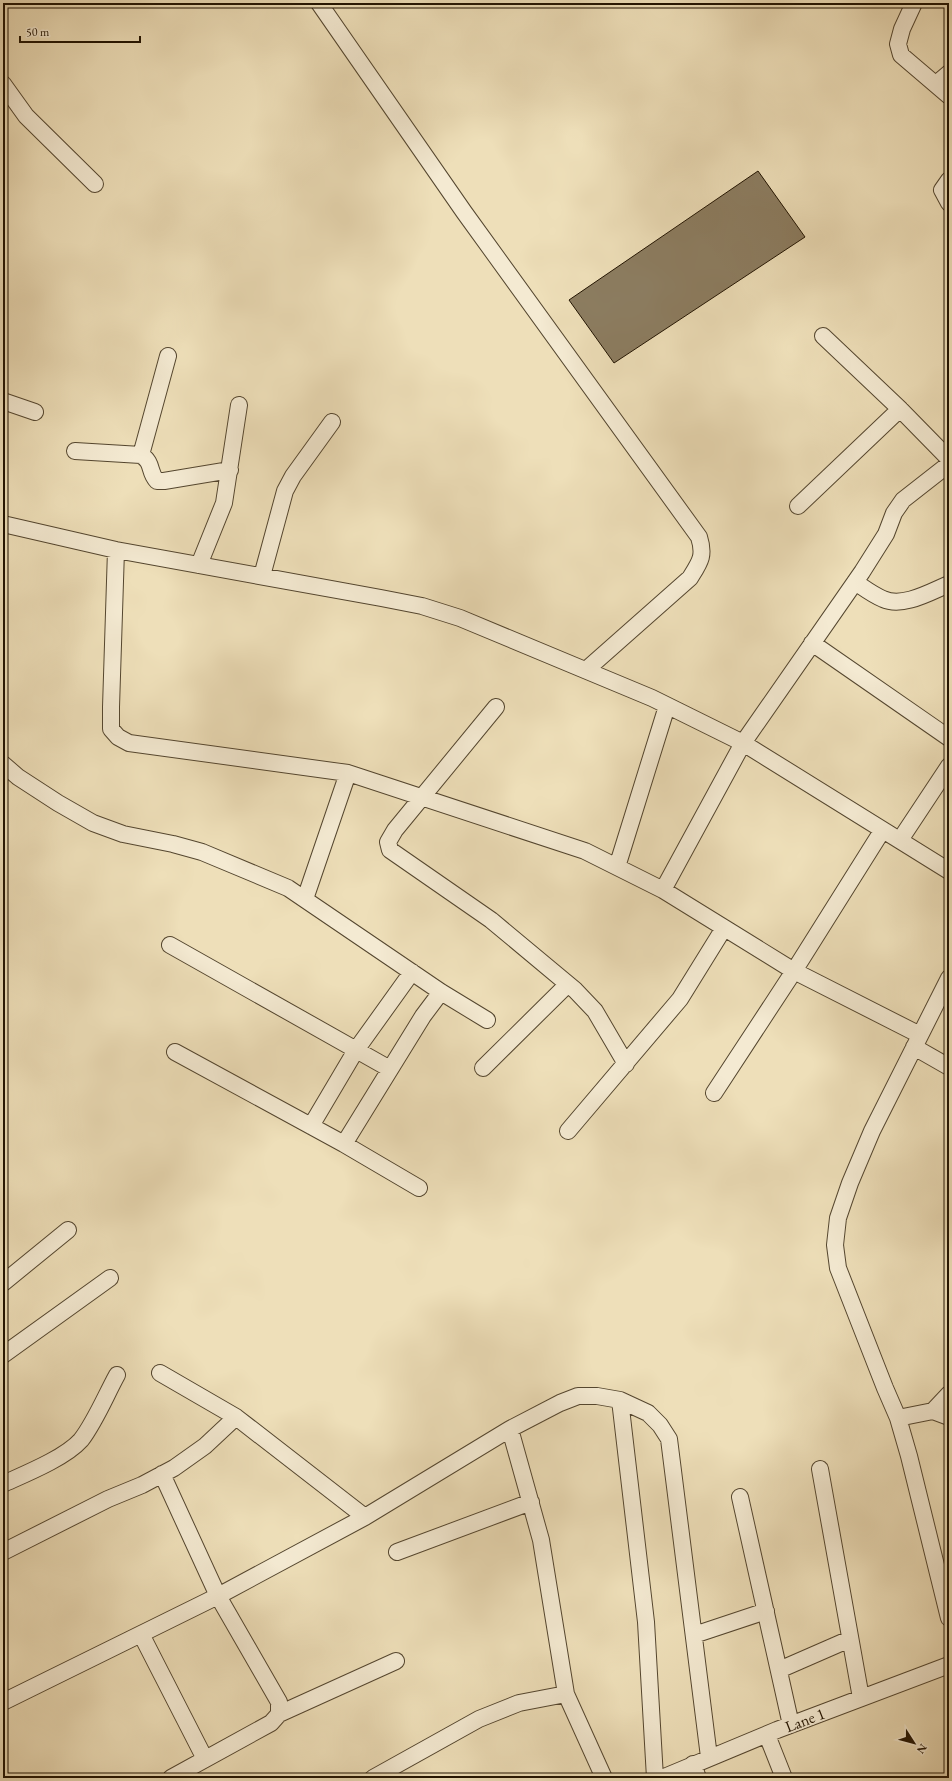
<svg xmlns="http://www.w3.org/2000/svg" width="952" height="1781" viewBox="0 0 952 1781" font-family="'EB Garamond',serif">
<style>
.building{fill:#8c7d61;stroke:#211301}
.lines{fill:none;stroke-linecap:round;stroke-linejoin:round}
.minor-casing{stroke:#54462f;stroke-width:18}
.minor{stroke:#f4ead2;stroke-width:16}
.labels{text-anchor:middle;dominant-baseline:central;stroke-width:3;stroke-linejoin:round;paint-order:stroke}
.street-label{font-size:16px;fill:#211301;stroke:#f4ead2}
</style>
<rect width="100%" height="100%" fill="#eedfb9"/>
<filter id="stains"><feTurbulence type="fractalNoise" baseFrequency=".005" numOctaves="4"/><feColorMatrix values="0 0 0 0 .2 0 0 0 0 .09 0 0 0 0 .02 0 0 0 .5 -.17"/></filter>
<radialGradient id="worn" r=".72"><stop offset=".6" stop-color="#630" stop-opacity="0"/><stop offset="1" stop-color="#630" stop-opacity=".3"/></radialGradient>
<path class="building" d="M758,171L805,237L614,363L569,300Z"/>
<g class="lines">
<defs>
<path id="minor" d="M319,3L464,212L699,537C705,556 700,562 690,578L586,670
M914,3L902,29L898,44L901,55L949,96
M3,84L26,116L95,184
M936,84L949,73
M949,180L942,190L949,203
M823,336L900,409L949,459
M3,401L35,412
M75,451L141,455C154,463 148,472 157,481H164L230,470
M141,455L168,356
M798,506L900,409
M3,524L116,550L381,598L422,606L460,618L652,698L743,743L949,871
M116,550L111,707V729L118,737L129,743L348,773L585,851L663,890L794,971L714,1093
M199,565L224,503L239,405
M262,576L285,491L293,476L332,422
M855,582C864,588 873,595 883,599C903,608 930,592 949,584
M812,643L949,738
M496,707L395,830L388,842L390,850L491,920L575,990L595,1011L626,1064
M3,764L18,777L58,803L93,823L123,834L173,844L202,852L288,888L441,992L487,1020
M882,831L794,971L920,1035
M900,840L949,766
M617,867L667,706
M663,890L743,743L862,572L886,534L894,513L903,500L949,464
M305,899L348,773
M170,945L390,1069
M949,978L872,1131L850,1183L838,1218L835,1245L838,1268L885,1388L898,1418L909,1456L949,1618
M914,1047L949,1067
M175,1052L344,1144L419,1188
M483,1068L568,984
M311,1126L356,1050L412,972
M568,1131L680,999L724,928
M344,1144L423,1016L441,992
M3,1283L68,1230
M3,1355L110,1278
M160,1373L236,1417L365,1517
M620,1400L646,1622L655,1778
M933,1411L949,1394
M898,1418L933,1411L949,1417
M510,1429L541,1540L566,1694L604,1778
M820,1469L861,1698
M162,1474L218,1596L279,1702V1714L271,1723L171,1778
M3,1484C25,1474 65,1458 81,1440C95,1422 106,1395 117,1375
M740,1497L791,1725
M3,1552L108,1499L142,1485L174,1468L205,1446L236,1417
M397,1552L531,1502
M141,1634L205,1759
M694,1635L766,1611
M779,1670L850,1639
M3,1702L218,1596L365,1517L510,1429L560,1403L578,1396H597L620,1400L648,1413L660,1425L669,1439L709,1757
M279,1714L396,1661
M767,1735L784,1778
M693,1764L698,1778
M373,1778L479,1719L519,1703L566,1694
M662,1778L777,1730L949,1665"/>
</defs>
<use href="#minor" class="minor-casing"/>
<use href="#minor" class="minor"/>
</g>
<g class="labels">
<g class="street-label">
<text transform="translate(805 1720) rotate(-21)">Lane 1</text>
</g>
</g>
<rect width="952" height="1781" fill="none" stroke="#eedfb9" stroke-width="16"/>
<rect x="4" y="4" width="944" height="1773" fill="none" stroke="#211301" stroke-width="2"/>
<rect x="8" y="8" width="936" height="1765" fill="none" stroke="#211301"/>
<g transform="translate(914 1743) rotate(126)" stroke="#f4ead2" stroke-width="3" paint-order="stroke">
<path d="M0-3L7 15L0 10L-7 15Z" fill="#211301"/>
<text y="-6" font-size="11" font-weight="bold" text-anchor="middle" fill="#211301">N</text>
</g>
<path d="M20 36v6h120v-6" fill="none" stroke="#211301" stroke-width="2"/>
<text x="26" y="36" font-size="12" fill="#211301" stroke="#f4ead2" stroke-width="3" paint-order="stroke">50 m</text>
<rect width="100%" height="100%" filter="url(#stains)"/>
<rect width="100%" height="100%" fill="url(#worn)"/>
</svg>
